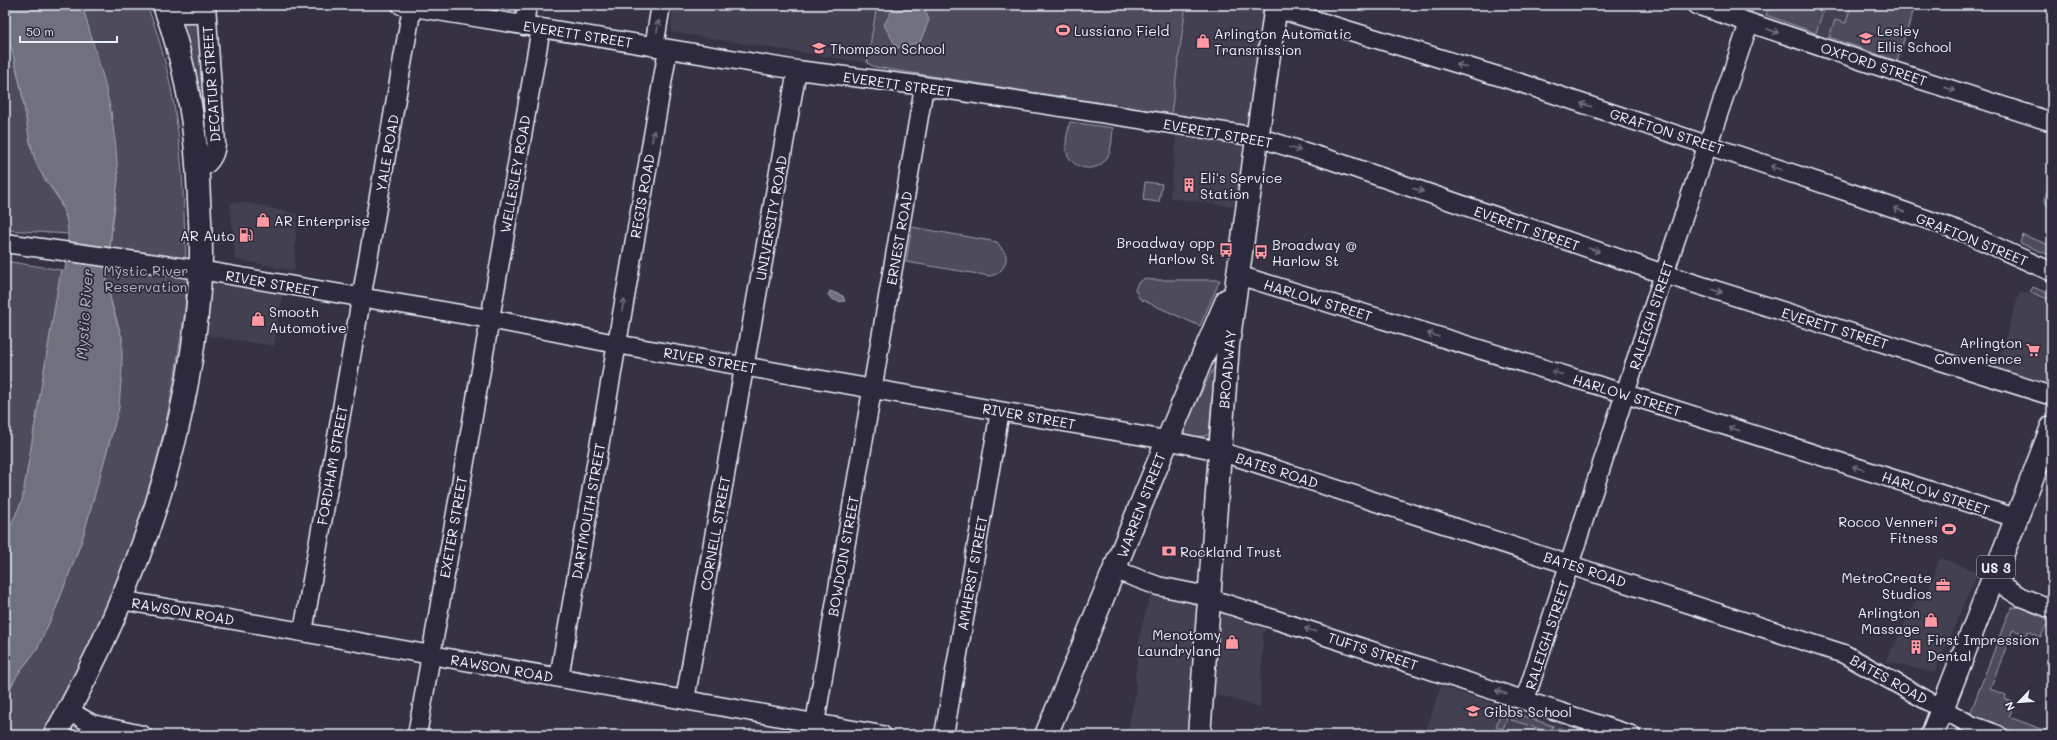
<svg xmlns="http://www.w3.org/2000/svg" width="2057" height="740" viewBox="0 0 2057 740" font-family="Mali,sans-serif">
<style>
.built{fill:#433f51}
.green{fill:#4d4b5c;stroke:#9a9eaa}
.water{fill:#70717f;stroke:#a0a4af}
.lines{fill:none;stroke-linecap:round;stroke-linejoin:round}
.minor-casing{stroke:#e8f1f8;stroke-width:21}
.major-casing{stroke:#e8f1f8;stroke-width:25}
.highway-casing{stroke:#e8f1f8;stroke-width:25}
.minor{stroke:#2f2a3d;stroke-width:18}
.major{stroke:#2f2a3d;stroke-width:22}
.highway{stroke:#2f2a3d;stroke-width:22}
.oneway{stroke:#70707e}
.labels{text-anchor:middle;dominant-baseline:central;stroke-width:3.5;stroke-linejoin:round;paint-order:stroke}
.shield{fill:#2f2a3d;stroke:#b0b5c0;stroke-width:1}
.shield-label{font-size:13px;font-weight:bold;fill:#e8f1f8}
.poi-label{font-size:14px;fill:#e8f1f8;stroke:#2f2a3d;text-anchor:start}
.street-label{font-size:14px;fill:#e8f1f8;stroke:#2f2a3d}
.park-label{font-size:14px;fill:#b2b7c1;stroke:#2f2a3d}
.water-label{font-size:15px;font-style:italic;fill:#b2b7c2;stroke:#2f2a3d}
</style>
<rect width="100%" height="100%" fill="#363244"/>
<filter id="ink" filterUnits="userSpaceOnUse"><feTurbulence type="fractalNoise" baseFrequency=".025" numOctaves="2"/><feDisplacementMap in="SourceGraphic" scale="8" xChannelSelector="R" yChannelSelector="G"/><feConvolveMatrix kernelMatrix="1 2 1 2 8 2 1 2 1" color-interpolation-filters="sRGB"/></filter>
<g filter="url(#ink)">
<path class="built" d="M673,5H877L867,63L671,32Z
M1187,5H1265L1238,207L1170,198L1176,139L1171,114Z
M1754,5H1917L1899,64L1752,12Z
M230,202L250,203L297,214L294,271L235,259Z
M217,282L283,291L274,346L205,335L209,285Z
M2020,291L2052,303V388L1996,368Z
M1940,558L1978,572L1934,673L1886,661L1919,595L1926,597Z
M1152,590L1267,626L1263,635L1260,708L1226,697L1195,694L1192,735H1127L1136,691L1135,679L1140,632Z
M1441,686L1587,735H1425Z"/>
<path class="green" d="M82,5H147C173,72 182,143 184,215C185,240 187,266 186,291C186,310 182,330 179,348C161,483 110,618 41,735H5V697L18,674L37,649L56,608L82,540L114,426L122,338L108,290L107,273L118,179L111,112Z
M877,5H1186L1171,114L875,67L867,63Z
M1730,5H1754L1752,12Z
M1770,5H1825L1816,33L1766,15Z
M1851,5L1865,8L1866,5H1915L1897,61L1829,37L1835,20L1846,23Z
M5,20L21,89L31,148L44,179L58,198L67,220L69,234L5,230Z
M182,23H201L208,140L206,138Z
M1070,122L1113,128C1112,137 1112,148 1108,156C1099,174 1073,171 1067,153C1064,144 1068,131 1070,122Z
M2052,178V210L2049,209L2044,199Z
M1145,182L1162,184L1159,202L1143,200Z
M912,227L997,242L1006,255C1007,265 1001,274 990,276L906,262Z
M2023,235L2052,246V256L2020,243Z
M5,261L61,270L22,501L5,538Z
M1144,279L1154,280H1220L1200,326L1140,299L1135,290L1138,283Z
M2033,287L2049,294L2047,299L2030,292Z
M1215,365L1209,435L1195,437L1181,433Z
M2019,607L2052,621V627L2046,625L2041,637L2028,631L2027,635L2013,630L1990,689L2006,695L2005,699L2015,703L2009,717L2052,733V735H2022L1970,714L2008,614L2012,608Z
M1501,710L1509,713L1503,729L1496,727Z
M1514,713L1553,726L1550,732L1511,720Z
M1558,728L1579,735L1556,734Z"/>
<path class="water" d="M5,5H82L104,80L111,112L116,148L118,179L112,225L107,279L112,307L122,338V368L119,408L82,540L56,608L37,649L18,674L5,697V538L22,501L61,270H65C68,243 72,224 59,199C52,186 42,177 36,163C28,139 26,113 21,88C16,61 5,33 5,5Z
M895,5H923L929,20L920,42L897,48L884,25Z
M830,291L843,296L845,301C837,302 834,301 828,295Z"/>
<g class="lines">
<defs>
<path id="minor" d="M401,5L797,70L917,85L1257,137L1334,161L1664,274L2052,396
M1697,5L1872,64L2052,122
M1275,8L1524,84L1854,194L1963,232L2052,272
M167,14H206
M524,26L527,5
M654,47L661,5
M198,169C209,165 215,156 216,144L206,5
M5,243L200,270L490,319L616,344L1166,440L1219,451L1844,654L1971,725L1998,735
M1238,275L1616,391L2016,518
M1115,570L1158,586L1193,593L1631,735
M1992,579L2021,597L2052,609
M121,600L882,735
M303,632L412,7
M559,678L668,49
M685,700L797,70
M1525,700L1664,274L1749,23
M69,711L92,724L142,735
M815,723L924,87
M417,735L541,28
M944,735L1000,411"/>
<path id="major" d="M55,735C137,590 195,424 201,257C201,238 200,219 199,200C197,134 187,66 164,5
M1046,735C1107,590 1164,444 1227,300
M1199,735L1228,345L1276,5"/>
<path id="highway" d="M1932,735L2052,427"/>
</defs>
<use href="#minor" class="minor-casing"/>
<use href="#major" class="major-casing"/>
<use href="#highway" class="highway-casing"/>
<use href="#minor" class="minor"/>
<use href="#major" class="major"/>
<use href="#highway" class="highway"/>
</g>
<defs><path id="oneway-shaft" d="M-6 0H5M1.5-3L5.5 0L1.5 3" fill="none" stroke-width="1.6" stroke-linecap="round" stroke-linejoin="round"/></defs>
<g class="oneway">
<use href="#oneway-shaft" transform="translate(658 26) rotate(-81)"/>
<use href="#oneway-shaft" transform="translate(1773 31) rotate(19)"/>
<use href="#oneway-shaft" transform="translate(1462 66) rotate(-163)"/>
<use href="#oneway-shaft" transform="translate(1950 89) rotate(18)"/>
<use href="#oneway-shaft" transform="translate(1586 105) rotate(-162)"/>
<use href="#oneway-shaft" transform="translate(653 136) rotate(-80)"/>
<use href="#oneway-shaft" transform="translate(1295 149) rotate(17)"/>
<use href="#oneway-shaft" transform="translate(1776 168) rotate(-162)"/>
<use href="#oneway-shaft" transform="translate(1418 190) rotate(19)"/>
<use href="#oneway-shaft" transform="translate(1899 210) rotate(-160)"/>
<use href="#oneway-shaft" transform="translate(1594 250) rotate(19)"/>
<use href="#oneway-shaft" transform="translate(1717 291) rotate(17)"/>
<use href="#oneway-shaft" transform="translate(623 305) rotate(-80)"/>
<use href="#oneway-shaft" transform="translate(1433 335) rotate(-163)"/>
<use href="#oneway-shaft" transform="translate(1557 373) rotate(-163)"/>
<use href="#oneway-shaft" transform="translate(1734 429) rotate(-162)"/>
<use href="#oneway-shaft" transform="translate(1858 468) rotate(-162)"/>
<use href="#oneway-shaft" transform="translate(1310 630) rotate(-162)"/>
<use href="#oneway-shaft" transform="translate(1501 692) rotate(-162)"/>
</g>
</g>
<defs>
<symbol id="stadium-bare" viewBox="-9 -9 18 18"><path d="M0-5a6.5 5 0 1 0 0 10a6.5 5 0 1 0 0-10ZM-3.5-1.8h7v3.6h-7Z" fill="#ff9aa2" stroke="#2f2a3d" stroke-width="2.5" paint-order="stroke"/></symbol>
<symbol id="school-bare" viewBox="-9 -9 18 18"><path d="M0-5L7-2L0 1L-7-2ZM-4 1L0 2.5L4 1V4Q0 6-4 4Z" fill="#ff9aa2" stroke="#2f2a3d" stroke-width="2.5" paint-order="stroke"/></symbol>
<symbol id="shop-bare" viewBox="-9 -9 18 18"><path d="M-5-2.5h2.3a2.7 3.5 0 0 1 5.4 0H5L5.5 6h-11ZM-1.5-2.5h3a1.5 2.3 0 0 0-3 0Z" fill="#ff9aa2" stroke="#2f2a3d" stroke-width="2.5" paint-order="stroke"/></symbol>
<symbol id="building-bare" viewBox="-9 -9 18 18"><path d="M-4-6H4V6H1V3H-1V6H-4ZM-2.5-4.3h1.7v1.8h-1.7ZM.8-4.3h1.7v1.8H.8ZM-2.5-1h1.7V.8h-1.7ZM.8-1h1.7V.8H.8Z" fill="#ff9aa2" stroke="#2f2a3d" stroke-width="2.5" paint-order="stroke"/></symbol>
<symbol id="fuel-bare" viewBox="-9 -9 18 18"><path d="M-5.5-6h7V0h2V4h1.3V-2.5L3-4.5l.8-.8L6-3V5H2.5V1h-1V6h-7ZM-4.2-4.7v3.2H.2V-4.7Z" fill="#ff9aa2" stroke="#2f2a3d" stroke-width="2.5" paint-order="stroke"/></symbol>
<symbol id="bus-bare" viewBox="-9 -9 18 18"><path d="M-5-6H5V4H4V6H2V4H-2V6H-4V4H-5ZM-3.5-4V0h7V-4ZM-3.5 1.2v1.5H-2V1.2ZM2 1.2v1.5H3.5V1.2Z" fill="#ff9aa2" stroke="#2f2a3d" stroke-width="2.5" paint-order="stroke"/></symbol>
<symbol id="supermarket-bare" viewBox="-9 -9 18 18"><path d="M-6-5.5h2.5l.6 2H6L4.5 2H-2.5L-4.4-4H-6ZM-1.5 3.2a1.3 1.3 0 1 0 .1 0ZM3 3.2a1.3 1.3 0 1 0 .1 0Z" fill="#ff9aa2" stroke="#2f2a3d" stroke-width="2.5" paint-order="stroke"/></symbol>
<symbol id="bank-bare" viewBox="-9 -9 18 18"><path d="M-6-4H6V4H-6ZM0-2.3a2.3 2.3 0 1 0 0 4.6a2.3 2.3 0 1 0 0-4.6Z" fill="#ff9aa2" stroke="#2f2a3d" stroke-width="2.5" paint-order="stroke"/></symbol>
<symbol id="office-bare" viewBox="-9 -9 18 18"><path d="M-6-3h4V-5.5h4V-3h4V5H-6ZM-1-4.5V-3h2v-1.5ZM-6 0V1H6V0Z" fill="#ff9aa2" stroke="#2f2a3d" stroke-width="2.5" paint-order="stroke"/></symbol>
</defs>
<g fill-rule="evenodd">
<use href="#stadium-bare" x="1053" y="20" width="20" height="20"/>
<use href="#school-bare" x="1856" y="28" width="20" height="20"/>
<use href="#shop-bare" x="1193" y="31" width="20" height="20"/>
<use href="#school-bare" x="809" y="38" width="20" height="20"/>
<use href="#building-bare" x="1179" y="175" width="20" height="20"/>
<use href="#shop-bare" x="253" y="210" width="20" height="20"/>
<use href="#fuel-bare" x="236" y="225" width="20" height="20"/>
<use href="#bus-bare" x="1216" y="240" width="20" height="20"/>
<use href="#bus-bare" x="1251" y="242" width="20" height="20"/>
<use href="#shop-bare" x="248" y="309" width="20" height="20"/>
<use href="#supermarket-bare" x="2023" y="340" width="20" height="20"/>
<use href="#stadium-bare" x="1939" y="519" width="20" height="20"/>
<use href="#bank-bare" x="1159" y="541" width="20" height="20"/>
<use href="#office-bare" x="1933" y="575" width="20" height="20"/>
<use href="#shop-bare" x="1921" y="610" width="20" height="20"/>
<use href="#shop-bare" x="1222" y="632" width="20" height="20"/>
<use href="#building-bare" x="1906" y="637" width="20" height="20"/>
<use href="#school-bare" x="1463" y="701" width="20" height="20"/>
</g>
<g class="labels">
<rect class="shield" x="1977" y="556" width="38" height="22" rx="3"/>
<g class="shield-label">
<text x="1996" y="567">US 3</text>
</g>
<g class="poi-label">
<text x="1074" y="30">Lussiano Field</text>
<text x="1877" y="30">Lesley<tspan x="1877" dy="16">Ellis School</tspan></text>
<text x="1214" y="33">Arlington Automatic<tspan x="1214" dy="16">Transmission</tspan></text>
<text x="830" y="48">Thompson School</text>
<text x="1200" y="177">Eli's Service<tspan x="1200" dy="16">Station</tspan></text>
<text x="274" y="220">AR Enterprise</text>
<text x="235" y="235" text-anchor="end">AR Auto</text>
<text x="1215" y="242" text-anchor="end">Broadway opp<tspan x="1215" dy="16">Harlow St</tspan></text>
<text x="1272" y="244">Broadway @<tspan x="1272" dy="16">Harlow St</tspan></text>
<text x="269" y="311">Smooth<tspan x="269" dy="16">Automotive</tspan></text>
<text x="2022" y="342" text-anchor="end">Arlington<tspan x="2022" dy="16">Convenience</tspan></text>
<text x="1938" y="521" text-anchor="end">Rocco Venneri<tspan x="1938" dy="16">Fitness</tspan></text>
<text x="1180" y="551">Rockland Trust</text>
<text x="1932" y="577" text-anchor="end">MetroCreate<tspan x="1932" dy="16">Studios</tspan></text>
<text x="1920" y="612" text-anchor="end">Arlington<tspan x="1920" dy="16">Massage</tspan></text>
<text x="1221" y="634" text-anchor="end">Menotomy<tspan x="1221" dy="16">Laundryland</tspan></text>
<text x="1927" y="639">First Impression<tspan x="1927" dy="16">Dental</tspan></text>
<text x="1484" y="711">Gibbs School</text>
</g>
<g class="street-label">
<text transform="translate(578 34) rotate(9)">EVERETT STREET</text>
<text transform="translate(1874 64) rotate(18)">OXFORD STREET</text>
<text transform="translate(211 84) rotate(-94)">DECATUR STREET</text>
<text transform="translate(898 84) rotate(8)">EVERETT STREET</text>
<text transform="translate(1667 131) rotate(18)">GRAFTON STREET</text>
<text transform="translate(1218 133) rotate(10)">EVERETT STREET</text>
<text transform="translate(387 153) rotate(-80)">YALE ROAD</text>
<text transform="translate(515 174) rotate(-80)">WELLESLEY ROAD</text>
<text transform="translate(642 196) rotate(-80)">REGIS ROAD</text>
<text transform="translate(771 218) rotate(-80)">UNIVERSITY ROAD</text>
<text transform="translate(1527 228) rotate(19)">EVERETT STREET</text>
<text transform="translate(899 238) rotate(-80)">ERNEST ROAD</text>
<text transform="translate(1972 239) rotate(22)">GRAFTON STREET</text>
<text transform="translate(272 283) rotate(10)">RIVER STREET</text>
<text transform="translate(1318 300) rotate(17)">HARLOW STREET</text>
<text transform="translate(1651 315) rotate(-72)">RALEIGH STREET</text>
<text transform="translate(1835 328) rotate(17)">EVERETT STREET</text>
<text transform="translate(710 360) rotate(10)">RIVER STREET</text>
<text transform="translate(1227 369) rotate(-85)">BROADWAY</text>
<text transform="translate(1627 395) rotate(17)">HARLOW STREET</text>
<text transform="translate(1029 416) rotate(10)">RIVER STREET</text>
<text transform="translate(332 465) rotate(-80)">FORDHAM STREET</text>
<text transform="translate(1277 470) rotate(18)">BATES ROAD</text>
<text transform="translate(1936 493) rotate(18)">HARLOW STREET</text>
<text transform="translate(1141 505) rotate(-69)">WARREN STREET</text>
<text transform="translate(588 511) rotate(-80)">DARTMOUTH STREET</text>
<text transform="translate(453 527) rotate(-80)">EXETER STREET</text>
<text transform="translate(715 533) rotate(-80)">CORNELL STREET</text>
<text transform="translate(843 556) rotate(-80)">BOWDOIN STREET</text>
<text transform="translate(1585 569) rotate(18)">BATES ROAD</text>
<text transform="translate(972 573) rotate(-80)">AMHERST STREET</text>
<text transform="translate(183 611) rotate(10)">RAWSON ROAD</text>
<text transform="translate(1547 635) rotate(-72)">RALEIGH STREET</text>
<text transform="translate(1373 651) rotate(18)">TUFTS STREET</text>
<text transform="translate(502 668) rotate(10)">RAWSON ROAD</text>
<text transform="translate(1889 679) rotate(29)">BATES ROAD</text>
</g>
<g class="park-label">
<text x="146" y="270">Mystic River<tspan x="146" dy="16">Reservation</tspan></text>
</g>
<g class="water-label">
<text transform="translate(84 314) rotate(-86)">Mystic River</text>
</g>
</g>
<rect width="2057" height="740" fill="none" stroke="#2f2a3d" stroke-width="20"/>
<rect x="10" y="10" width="2037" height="720" fill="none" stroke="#e8f1f8" stroke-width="1.5" filter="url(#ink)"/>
<g transform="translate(2019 702) rotate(245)" stroke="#2f2a3d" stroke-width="3" paint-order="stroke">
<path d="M0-3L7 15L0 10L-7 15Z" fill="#e8f1f8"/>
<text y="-6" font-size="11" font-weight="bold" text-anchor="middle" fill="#e8f1f8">N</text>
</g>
<path d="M20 36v6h97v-6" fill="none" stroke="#e8f1f8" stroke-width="2"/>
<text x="26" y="36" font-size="12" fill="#e8f1f8" stroke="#2f2a3d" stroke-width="3" paint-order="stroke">50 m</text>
</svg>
